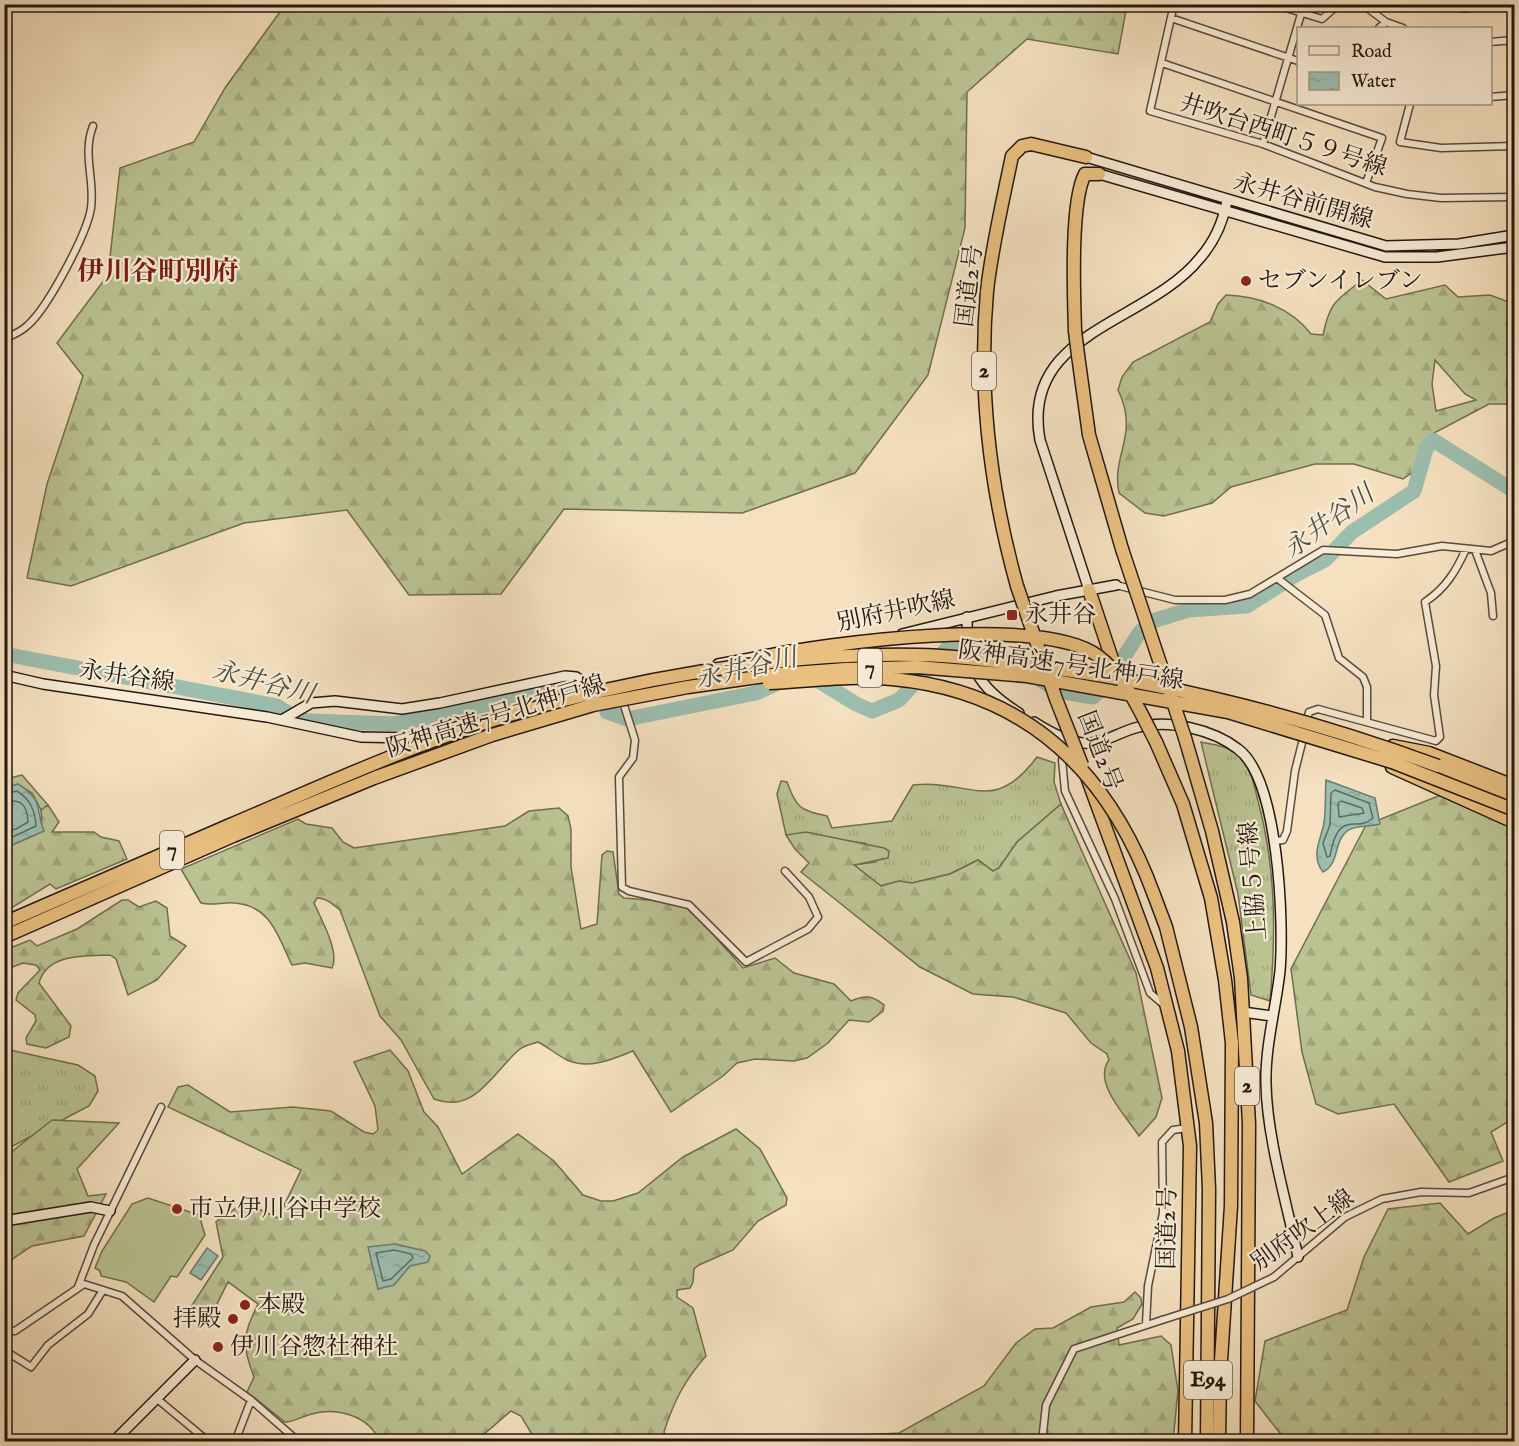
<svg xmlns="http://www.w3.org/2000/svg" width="1519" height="1446" viewBox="0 0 1519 1446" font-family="'IM FELL English','Noto Serif JP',serif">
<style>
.grass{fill:url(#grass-tufts);stroke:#706d52;stroke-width:1.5}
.forest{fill:url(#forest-firs);stroke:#706d52;stroke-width:1.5;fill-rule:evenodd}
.garden{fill:#bbc393;stroke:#706d52;stroke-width:1.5}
.water{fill:url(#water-ripples);stroke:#6c7b70;stroke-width:1.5}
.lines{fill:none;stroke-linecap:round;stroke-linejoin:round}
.shore{stroke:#606a60;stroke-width:1.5}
.river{stroke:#9cbeaf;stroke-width:15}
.street-casing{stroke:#584a3d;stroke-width:9}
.secondary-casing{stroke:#241711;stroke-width:12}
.highway-casing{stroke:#241711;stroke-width:15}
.street{stroke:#f8ecd6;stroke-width:6}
.secondary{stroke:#f8ecd6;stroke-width:9}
.highway{stroke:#eac080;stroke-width:12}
.street-bridge-casing{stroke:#584a3d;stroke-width:9;stroke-linecap:butt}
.highway-bridge-casing{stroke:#241711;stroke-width:15;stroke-linecap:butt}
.street-bridge{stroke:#f8ecd6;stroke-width:6}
.highway-bridge{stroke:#eac080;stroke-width:12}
.poi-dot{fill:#8f2418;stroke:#f8ecd6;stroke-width:2}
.labels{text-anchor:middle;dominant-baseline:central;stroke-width:4.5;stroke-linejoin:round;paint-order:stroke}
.shield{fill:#f8ecd6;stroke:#64574c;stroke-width:1.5}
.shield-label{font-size:22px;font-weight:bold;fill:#241711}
.street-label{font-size:24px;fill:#241711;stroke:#f8ecd6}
.poi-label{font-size:24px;fill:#241711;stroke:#f8ecd6;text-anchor:start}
.water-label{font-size:26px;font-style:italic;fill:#4e5148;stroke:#f8ecd6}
.quarter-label{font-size:27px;font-weight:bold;fill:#7a1f14;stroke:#f8ecd6}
</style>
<defs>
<pattern id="grass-tufts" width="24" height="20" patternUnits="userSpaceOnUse" patternTransform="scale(1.5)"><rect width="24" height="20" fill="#bbc393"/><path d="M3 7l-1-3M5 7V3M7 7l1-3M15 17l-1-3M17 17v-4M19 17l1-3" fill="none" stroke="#a1a77e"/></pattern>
<pattern id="forest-firs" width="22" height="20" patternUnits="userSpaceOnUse" patternTransform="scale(1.5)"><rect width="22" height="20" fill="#bbc393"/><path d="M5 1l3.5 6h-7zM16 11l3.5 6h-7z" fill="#a1a77e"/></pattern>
<pattern id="water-ripples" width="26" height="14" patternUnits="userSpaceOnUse" patternTransform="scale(1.5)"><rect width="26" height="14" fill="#9cbeaf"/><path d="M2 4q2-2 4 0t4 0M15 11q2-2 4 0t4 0" fill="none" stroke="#86a396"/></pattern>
</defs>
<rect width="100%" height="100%" fill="#f5e1c0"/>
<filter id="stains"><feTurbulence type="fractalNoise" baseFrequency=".00333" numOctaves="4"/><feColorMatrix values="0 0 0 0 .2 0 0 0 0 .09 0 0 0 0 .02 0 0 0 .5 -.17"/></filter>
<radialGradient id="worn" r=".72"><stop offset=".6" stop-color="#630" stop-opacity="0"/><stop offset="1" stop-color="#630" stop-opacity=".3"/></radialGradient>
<path class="grass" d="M1201,742C1217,745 1230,746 1242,759C1252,770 1254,786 1258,801C1276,867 1276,933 1270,1001L1251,995L1238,894Z
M1037,757L1055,763L1054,782L1061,804L1017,842L999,868L993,871L978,860L950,874L912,883L899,881L881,886L854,865L876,862L865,843C838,841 813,832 786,835L777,794L781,781L787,782C797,808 799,810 827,816L832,828L892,821L913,785C971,779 993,816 1037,757Z
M22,775L48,805L41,810L32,793L18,784L5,788V779Z
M5,1049L78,1065L95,1076L98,1091L89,1106L5,1150Z"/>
<path class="forest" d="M285,5V4L1127,5L1118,54L1027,39L967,92L965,228L928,375L855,473L742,513L564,509L501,594L409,595L347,510L244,523L71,586L27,578L47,484L83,376L57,343L108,275L120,168L194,142L225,88Z
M1362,280L1386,299L1445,285L1458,297L1490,295L1514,304V404H1489L1432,434L1418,454L1413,472L1403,479L1354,464H1315L1231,487L1212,503L1164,516L1145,513L1119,493C1111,454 1140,435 1118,390L1122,377L1133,362L1210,322L1218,304L1226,295C1259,296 1291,308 1311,334L1323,335C1330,301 1336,301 1362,280ZM1435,360L1465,394L1476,400L1436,411L1432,384Z
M1514,774V1118L1491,1132L1503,1161L1449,1182L1394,1104L1338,1114L1316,1104L1302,1052L1291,969L1366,825L1468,784Z
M1061,804L1136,973L1162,1098L1156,1117L1139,1136C1127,1117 1092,1083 1109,1060L1107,1054L1091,1043L1066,1013L1013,997L973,994L920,967L801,872L809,863L795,849L786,835L806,832L884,848L889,851L888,858L854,865L881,886L899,881L912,883L950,874L978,860L993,871L999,868L1017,842Z
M48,805L59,822L52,832H94L101,837L119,841L127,859L56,889L50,884L5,912V848L35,835L42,827L41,810Z
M559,808L568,816L571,829V867L581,929L597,924L602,855L607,851L613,852L619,894L624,898L661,901L683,906L693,912L743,968L775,958L794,973L834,984L851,1001C865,995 872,995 884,1005L883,1011L869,1022L849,1020L828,1043L807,1058L794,1061L755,1059L737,1063L723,1076L671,1112L633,1051C612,1059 590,1070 567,1060C557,1055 548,1047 538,1042C532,1044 525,1045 520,1049C494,1070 476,1115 434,1099L401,1040L380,1016L340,910C333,904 326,898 317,898L314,903C321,919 340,952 332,968L305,963L292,965C278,937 271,905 234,903C223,902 212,906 201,903L181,869L298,819L306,824L332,828L343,842L354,848L505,826L529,811Z
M122,900H128L139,907L156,901L167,908L170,936L186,946L157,980L128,995L116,959L110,955C86,956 47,953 39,983L71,1026L69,1037L46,1048L27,1044L26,1038L36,1021L35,1015L16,1000L18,993L40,970L36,965L23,963L5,970V950L30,940L37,946L77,929Z
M390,1050L408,1071L424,1112L438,1127L462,1174L518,1134L554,1161L583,1195L601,1201H613L638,1193L683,1157L736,1129L760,1149L787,1198L786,1205L758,1221L733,1250L699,1265L694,1269L693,1282L690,1288L677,1290V1297L693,1308L706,1356C684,1381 674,1401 664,1432L668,1441H642L635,1434L607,1441H536L521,1416L511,1411L483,1435L455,1441H379C370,1416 337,1407 312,1414C302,1416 295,1422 285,1422L247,1392L254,1377C241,1344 243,1334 258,1304L228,1282L210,1318L191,1307L223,1257L216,1222C224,1214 232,1213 240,1204L250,1205L278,1218L301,1170L168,1107L178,1087L188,1085L230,1112L293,1107L331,1111L364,1132L373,1134L378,1130L375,1106L354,1062Z
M52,1120L119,1123L77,1169L88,1196L106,1194L84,1236L32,1246L5,1264V1157Z
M1440,1203L1468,1234L1494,1218L1514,1210V1441H1286L1255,1401L1265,1341L1347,1310L1364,1257L1388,1209Z
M1135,1292L1141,1298L1142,1304L1133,1319L1117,1328L1119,1345L1161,1336L1171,1345L1178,1391L1173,1441L820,1442L825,1437L899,1433L984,1386L1016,1343L1035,1329L1053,1328L1091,1307L1124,1302Z"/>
<path class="garden" d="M148,1198L199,1215L205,1235L177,1277L171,1276L154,1302L126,1282L101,1276L100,1271L95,1268L102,1251L132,1204Z"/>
<path class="water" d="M1326,780L1375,798L1380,824C1371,827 1354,825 1347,831C1333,842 1340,864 1323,872C1310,855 1321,840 1324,823C1326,809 1325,794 1326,780Z
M18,784C46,803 34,807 44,831L5,848V788Z
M395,1244L425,1251L430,1256L428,1262L410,1266L394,1285L378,1289L368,1247Z
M207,1248L218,1256L201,1280L190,1273Z"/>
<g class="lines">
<path class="shore" d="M1335,790L1369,803L1373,818C1356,834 1339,807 1330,856L1327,857L1323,843L1330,825L1331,793Z
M4,794L17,791C31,800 35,811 36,826L4,841
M4,801C21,800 27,803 28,822L16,829L4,832
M1341,801L1362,808L1364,813L1339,817L1338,803Z
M394,1250L411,1254L413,1258L391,1279L383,1281L376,1253Z"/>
<path class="river" d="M4,654L277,706L299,720L312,721L394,724L444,715L572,683L579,689
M809,679L814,678L856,704L872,711L899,700L952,643L976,642L1016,666
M1042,681L1059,691L1093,697L1105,686L1140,632L1153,621L1188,610L1247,606L1299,573L1325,560L1352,532L1414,491L1426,449L1433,440L1514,491
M607,712L627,719L756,693L785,680"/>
<defs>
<path id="street" d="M1174,4L1150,111L1263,144L1375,187L1407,194L1441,198L1514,197
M1273,4L1322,19L1339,4
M1362,4L1386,22L1403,28
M1511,4L1514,23
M1171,18L1298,61
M1379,28L1386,22
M1490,42L1514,40
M1162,63L1382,138L1366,183
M1490,97L1514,95
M1410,104L1400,142L1441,148L1514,146
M1263,144L1301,14
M4,339C13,335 21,332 28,325C48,307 87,234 91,208C95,180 82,154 93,126
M1475,550L1491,593L1493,616
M1277,578L1325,615L1339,658L1363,677L1367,687V722
M1116,585L1175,600H1225L1250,594L1323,550L1397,554L1442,546L1491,551L1514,541
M622,699L635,740L633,758L619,777L622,887L629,891L689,905L746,962L808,929L818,917L809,897L785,871
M1306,724L1309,712L1318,709L1436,741L1440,737L1434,695L1436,666L1425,602C1446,588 1456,571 1466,549
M1069,739L1062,760L1065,791L1115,899L1150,993L1163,1004
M1275,841L1283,840L1287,831L1295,771L1304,735
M1274,1277L1345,1217L1382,1199L1421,1192L1469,1193L1514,1177
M78,1287L94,1245L161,1107
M1146,1324L1148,1286L1163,1213L1162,1142L1173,1130L1187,1128
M4,1330L15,1331L84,1284L122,1296L195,1360L251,1400L299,1442
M4,1350L31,1367L48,1345L88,1314L103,1290
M156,1398L209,1442
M235,1442L251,1400
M933,1442L941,1439L947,1442
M1042,1442L1046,1405L1074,1349L1162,1320"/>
<path id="secondary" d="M1445,4L1465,7L1491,4
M1086,157L1386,246L1459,244L1514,235
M1099,174L1385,257H1437L1514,247
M1089,590L1040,440C1020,331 1147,324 1200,258C1214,242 1223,222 1227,201
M967,617C967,666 977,687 1019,713
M902,634L1056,596L1116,585
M718,664L761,656
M4,675L43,684L267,717L361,737L410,738L463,725
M282,720L311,703L335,701L402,709L440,703L565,676L576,677L595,690
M1034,722C1048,731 1065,741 1083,743C1103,745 1120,731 1139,727C1169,719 1214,730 1238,749C1279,779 1284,923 1280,971C1276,1008 1265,1046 1266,1084C1267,1138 1287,1204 1298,1257
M1243,1012L1272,1016
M4,1221L91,1207L110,1211
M113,1442L195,1360"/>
<path id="highway" d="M1075,331C1074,297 1070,202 1085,174H1099
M1078,355L1089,435L1122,549
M1017,586C990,489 978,391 987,291C992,246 1003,200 1012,156L1022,146L1031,144L1086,157
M1089,590L1114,665C1128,687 1143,690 1168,696
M1185,738L1212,831L1233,922L1241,978L1249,1124L1247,1442
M1156,742L1183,804L1211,898L1225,980L1232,1043L1231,1206L1220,1376L1219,1442
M1393,746L1429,753L1514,786
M1438,766L1514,797
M1392,767L1514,822
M1088,780L1157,968L1178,1051L1190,1146L1185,1442
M1154,895L1166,927L1191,1027L1206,1123L1209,1189L1207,1442
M4,923L230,825
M4,937L233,836"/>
</defs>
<use href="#street" class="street-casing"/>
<use href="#secondary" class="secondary-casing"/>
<use href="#highway" class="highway-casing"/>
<use href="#street" class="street"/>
<use href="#secondary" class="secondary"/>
<use href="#highway" class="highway"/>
<defs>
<path id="street-bridge" d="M1162,1320L1228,1299L1274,1277"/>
<path id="highway-bridge" d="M1075,331L1078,355
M1122,549L1185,738
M1017,586L1056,699L1082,765
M757,658C826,643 1042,614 1098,656C1126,677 1140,712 1156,742
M769,683C809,681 852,675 892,679C1027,691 1109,772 1154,895
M230,825C315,789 399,750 487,722C620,680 779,652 919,655C961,656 1002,662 1044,667C1179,685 1310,719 1438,766
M233,836L374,778L492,735L593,705L688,687L779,674L846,669L917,667L1027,676L1228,712L1392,762L1512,809"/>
</defs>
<use href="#street-bridge" class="street-bridge-casing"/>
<use href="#highway-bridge" class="highway-bridge-casing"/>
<use href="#street-bridge" class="street-bridge"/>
<use href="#highway-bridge" class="highway-bridge"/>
</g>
<g class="poi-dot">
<circle cx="1246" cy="281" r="6"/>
<rect x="1006" y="609" width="12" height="12" rx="3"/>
<circle cx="177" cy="1209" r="6"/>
<circle cx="245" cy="1305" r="6"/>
<circle cx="233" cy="1319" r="6"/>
<circle cx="218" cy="1347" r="6"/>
</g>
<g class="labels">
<g class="shield">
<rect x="972" y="352" width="24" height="38" rx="4.5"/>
<rect x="858" y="649" width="24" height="38" rx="4.5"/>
<rect x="160" y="831" width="24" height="38" rx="4.5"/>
<rect x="1235" y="1067" width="24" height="38" rx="4.5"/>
<rect x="1184" y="1361" width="48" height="38" rx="4.5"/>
</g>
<g class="shield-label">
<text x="984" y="371">2</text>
<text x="870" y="668">7</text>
<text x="172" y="850">7</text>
<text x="1247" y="1086">2</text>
<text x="1208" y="1380">E94</text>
</g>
<g class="street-label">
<text transform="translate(1283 136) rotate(18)">井吹台西町５９号線</text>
<text transform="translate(1303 202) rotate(16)">永井谷前開線</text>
<text transform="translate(970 286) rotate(-83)">国道2号</text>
<text transform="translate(896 612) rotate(-12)">別府井吹線</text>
<text transform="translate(1071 666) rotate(8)">阪神高速7号北神戸線</text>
<text transform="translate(127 677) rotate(8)">永井谷線</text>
<text transform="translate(496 717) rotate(-17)">阪神高速7号北神戸線</text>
<text transform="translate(1099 751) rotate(69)">国道2号</text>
<text transform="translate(1254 881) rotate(-95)">上脇５号線</text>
<text transform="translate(1168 1228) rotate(-89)">国道2号</text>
<text transform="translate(1303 1231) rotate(-36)">別府吹上線</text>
</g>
<g class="poi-label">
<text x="1258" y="281">セブンイレブン</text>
<text x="1024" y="615">永井谷</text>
<text x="189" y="1209">市立伊川谷中学校</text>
<text x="257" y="1305">本殿</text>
<text x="221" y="1319" text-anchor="end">拝殿</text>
<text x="230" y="1347">伊川谷惣社神社</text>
</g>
<g class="water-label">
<text transform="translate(1329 522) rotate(-36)">永井谷川</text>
<text transform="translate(746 669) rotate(-13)">永井谷川</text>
<text transform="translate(263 683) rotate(14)">永井谷川</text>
</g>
<g class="quarter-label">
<text x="158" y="273">伊川谷町別府</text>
</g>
</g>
<rect width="1519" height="1446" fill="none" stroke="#f5e1c0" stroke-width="24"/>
<rect x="6" y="6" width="1507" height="1434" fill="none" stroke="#241711" stroke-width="3"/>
<rect x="12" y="12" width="1495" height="1422" fill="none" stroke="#241711" stroke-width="1.5"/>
<rect x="1297" y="27" width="195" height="78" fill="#f8ecd6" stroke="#a39787" stroke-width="1.5"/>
<rect x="1309" y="46" width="30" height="9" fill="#f8ecd6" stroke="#a39787" stroke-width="1.5"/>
<text x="1351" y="57" font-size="18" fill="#241711">Road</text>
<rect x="1309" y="72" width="30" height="18" fill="url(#water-ripples)" stroke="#a39787" stroke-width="1.5"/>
<text x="1351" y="87" font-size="18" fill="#241711">Water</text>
<rect width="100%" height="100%" filter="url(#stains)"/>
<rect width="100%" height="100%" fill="url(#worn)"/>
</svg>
